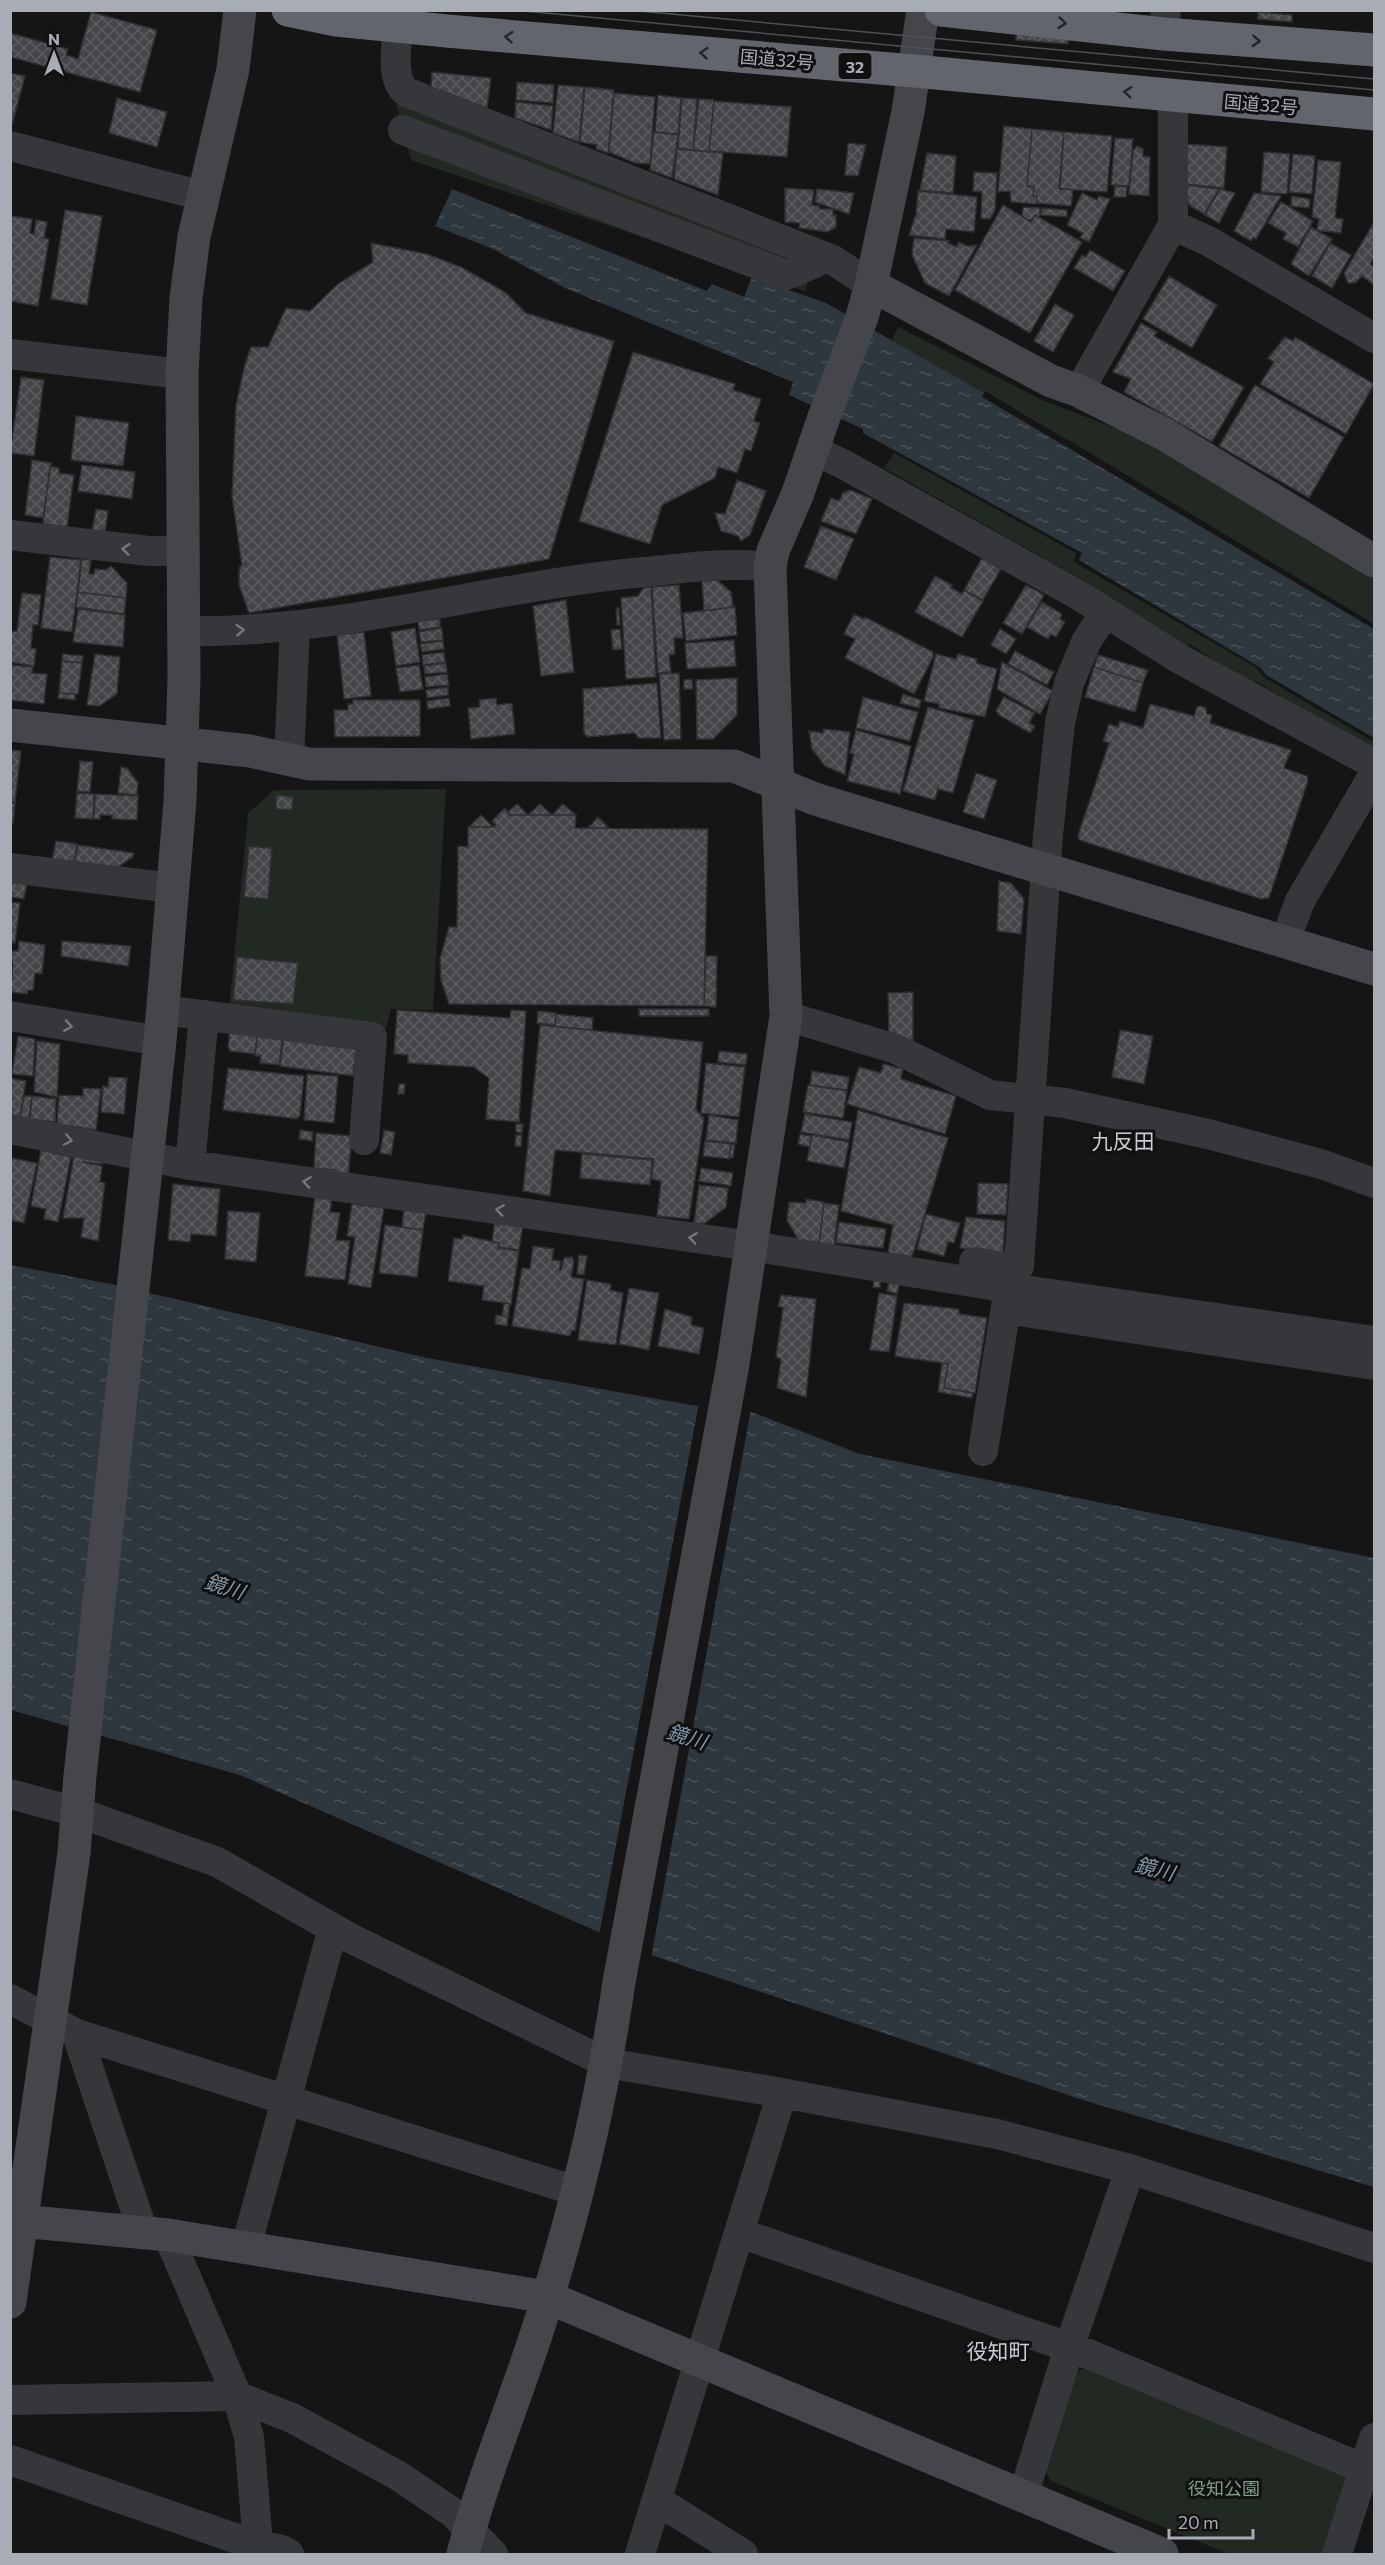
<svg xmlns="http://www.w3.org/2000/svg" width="1385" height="2565" viewBox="0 0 1385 2565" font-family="Commissioner,'Noto Sans JP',sans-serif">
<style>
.park{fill:#212922}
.water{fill:url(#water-ripples)}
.pier{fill:#151516}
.building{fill:url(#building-cross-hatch);stroke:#2f2f32;stroke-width:1.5}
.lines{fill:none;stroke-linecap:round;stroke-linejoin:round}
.street{stroke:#36373b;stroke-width:30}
.secondary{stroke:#44464b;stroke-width:33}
.highway{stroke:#62656b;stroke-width:33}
.tram{stroke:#4f5156;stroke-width:1.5}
.oneway{stroke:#242528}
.oneway2{stroke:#75777e}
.labels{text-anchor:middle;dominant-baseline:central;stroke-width:6;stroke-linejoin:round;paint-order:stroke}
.shield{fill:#101011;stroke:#7a7d84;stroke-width:1.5}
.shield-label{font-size:16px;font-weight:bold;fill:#a8acb5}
.street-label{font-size:18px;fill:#a8acb5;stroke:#101011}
.park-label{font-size:18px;fill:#809f82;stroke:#101011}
.water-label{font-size:20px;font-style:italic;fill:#829aad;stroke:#101011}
.quarter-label{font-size:21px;fill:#c8cbd2;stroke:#101011}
</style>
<defs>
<pattern id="water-ripples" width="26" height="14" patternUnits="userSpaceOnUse" patternTransform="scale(1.5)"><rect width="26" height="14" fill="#2f373e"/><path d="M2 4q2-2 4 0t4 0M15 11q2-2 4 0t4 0" fill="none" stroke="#4a5158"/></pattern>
<pattern id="building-cross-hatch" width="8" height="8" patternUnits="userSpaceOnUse" patternTransform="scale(1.5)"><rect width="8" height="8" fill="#444549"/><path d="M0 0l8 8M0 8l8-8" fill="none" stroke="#5c5d61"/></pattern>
</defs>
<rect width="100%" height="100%" fill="#151516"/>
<path class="park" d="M396,104L814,265L805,291L411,160Z
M898,327L1042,400L1147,440L1374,575V624L1068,440L892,341Z
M894,453L1076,553L1074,562L1257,668L1263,677L1374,742V753L1255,681L1249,684L1190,644L1182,650L1092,593L1093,586L884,468Z
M446,789L433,1010L391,1009L386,1029L229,1010L248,813L274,790Z
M1086,2368L1343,2473L1349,2484L1326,2554H1229L1051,2481L1044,2469L1075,2371Z"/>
<path class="water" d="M452,189L707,291L712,284L744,297L752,277L826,303L1042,426L1374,628V738L1266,675L1261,668L1079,560L1082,553L863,433V429L789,395L793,382L565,288L493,249L435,226Z
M10,1265L111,1284L427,1358L691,1405L749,1411L860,1454L1374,1558V2187L1080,2099L651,1955L240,1775L11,1710Z"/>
<path class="pier" d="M985,391L1374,625V629L982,397Z
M699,1403L751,1409L651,1958L599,1936Z"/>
<path class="building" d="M91,12L157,30L140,92L10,57V33L68,49L66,55L78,59Z
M1258,12L1292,15V22L1258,19Z
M1016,34L1068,39V44L1016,40Z
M432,72L491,78L487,108L431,87Z
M10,73L25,76L12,125H10Z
M517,82L554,85L553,103L516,100Z
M558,85L584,87L579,142L553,133Z
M585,87L614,90L608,153L596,149L597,145L580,142Z
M614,93L655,97L650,164L635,163L609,152Z
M658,95L681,98L678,134L655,132Z
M117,98L167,112L157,147L109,133Z
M682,98L697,99L693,150L678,148Z
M699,99L714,100L709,152L693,150Z
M714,101L791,107L787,157L709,151Z
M516,102L553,106L551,130L515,118Z
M1004,126L1032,129L1027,186L1034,187L1033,196H1037L1036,204L1011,202L1010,191L998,192Z
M1032,129L1064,132L1059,188L1073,190L1071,206L1036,203L1037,196H1033L1034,187L1027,186Z
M654,132L678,135L672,178L650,170Z
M1064,132L1112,136L1107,192L1060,189Z
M1115,138L1133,139L1129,186L1111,185Z
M848,143L866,145L858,176L845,175Z
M1186,144L1227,147L1224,188L1186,184Z
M1137,146L1143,149V156L1150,157L1149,196L1129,194L1133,151Z
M677,149L723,153L718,195L674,179Z
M1264,152L1290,154L1287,194L1261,192Z
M927,153L956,156L953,193L920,190Z
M1293,154L1315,156L1312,194L1289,192Z
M1318,160L1341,162L1335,218L1343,219L1341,233L1317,230L1319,219L1312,217Z
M974,172L997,173L995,210L990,219L981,218L982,192L973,191Z
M1185,185L1219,189L1204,214L1190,206L1185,195Z
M1115,186L1127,187L1126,197H1114Z
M785,188L814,190L812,205L819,206L820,209H833V215H836V227L828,232L799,228L800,223L785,222Z
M817,189L854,193L849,214L815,202Z
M1220,189L1235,193L1219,223L1205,215Z
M918,191L977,197L974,232L946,229L945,239L909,235L916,214Z
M1082,193L1097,200L1099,196L1110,199L1089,242L1080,238L1083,233L1067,225Z
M1254,193L1281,196L1256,239L1253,238L1251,241L1234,231Z
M1292,196L1310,199L1309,208L1291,206Z
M1281,202L1313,221L1298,247L1283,239L1286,233L1268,223Z
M1003,205L1031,222L1035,215L1082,242L1030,333L955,290Z
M1023,207L1040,208V218L1035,215L1032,219L1028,220L1022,217Z
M1042,208L1067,210V217L1041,215Z
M65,210L102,216L87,305L51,299Z
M10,216L32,219L30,233L34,234L36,220L47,222L44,238L49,239L38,306L10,301Z
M1374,222V257L1370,264L1374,267V282L1373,284L1362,276L1355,283H1348L1344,273Z
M1311,227L1332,239L1309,276L1291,264Z
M914,238L949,241L948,243L956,247L959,242L967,246L977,245L949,296L925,283L912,255Z
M371,243L427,254L461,267L505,292L526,313L614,341L549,559L249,613L239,585V571L240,566H242L232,497L236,405L245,364L251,347H268L286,308L310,311L339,283L373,262Z
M1330,243L1351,255L1332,288L1312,276Z
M1090,250L1125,271L1113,291L1074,268L1082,255L1086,257Z
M1169,276L1217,305L1192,348L1143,319Z
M1055,304L1074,315L1053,352L1034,341Z
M1141,323L1157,332L1154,336L1244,387L1212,442L1124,392L1131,379L1113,372Z
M1285,337L1293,341L1295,337L1374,384L1346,434L1260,384L1274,362L1268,358Z
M633,352L735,384L733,390L761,399L754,421L760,423L751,451L745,449L737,473L718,467L715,478L662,505L650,544L579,521Z
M21,377L44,380L34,456L10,453Z
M1255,385L1344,437L1309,498L1219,446Z
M76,416L129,423L123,466L71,460Z
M32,460L51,463L43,518L25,515Z
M82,465L135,472L132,499L78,491Z
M50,466L59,468V473L74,475L67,527L43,524Z
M737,480L766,491L750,535L741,541L738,536L721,531L715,513L725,514Z
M850,490L872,499L856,534L821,521L831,498L839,501L843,493Z
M96,509L108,511L105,533L92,531Z
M821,526L854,539L836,580L804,567Z
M50,557L81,560L72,632L41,628Z
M982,558L1001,569L983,600L964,590Z
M82,559L91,560L89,574H94L95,569L106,570L111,566L127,583L126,598L78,592Z
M935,576L952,585L950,587L962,594L964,590L983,601L962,637L915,612Z
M717,580L731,592L733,607L704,611L702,581Z
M679,585L683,638H674L675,654L669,655L671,672L658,673L652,587Z
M1026,585L1044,595L1022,634L1003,623Z
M651,587L656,677L626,679L621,598L638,596L643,588Z
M78,592L126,598L124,614L76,607Z
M22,593L41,595L38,625H33L31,648L36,649L34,666L10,662V632L17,631Z
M566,600L574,672L541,676L533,606Z
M1042,602L1062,614L1060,619L1065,622L1056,637L1051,634L1048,639L1027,627Z
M735,607L737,635L686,641L683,613Z
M616,608H619L620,625H617Z
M78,609L125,615L123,647L73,642Z
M854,614L864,619L865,617L933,652V657L914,694L845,658L855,639L844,634Z
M440,619V627L419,630L418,621Z
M415,628L420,662L396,666L391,632Z
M442,628L443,640L421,642L419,632Z
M620,629L622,649L613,650L611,630Z
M1000,629L1016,639L1006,654L991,645Z
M364,632L371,696L344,699L337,635Z
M734,640L736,666L687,669L685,643Z
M443,641L444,649L422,652L420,644Z
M1015,651L1054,672L1047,685L1008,664Z
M444,652L445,662L423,665L422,655Z
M63,654L83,656L82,663L62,661Z
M95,654L120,657L117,694L99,706L87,705Z
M936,654L956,659L958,654L977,659L976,663L997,669L985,717L939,708V704L924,701Z
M1098,655L1148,670L1143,683L1094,667Z
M62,661L82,663L78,694L59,693Z
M1002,662L1053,691L1040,714L997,689Z
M446,663L447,672L425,674L424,666Z
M10,665L33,667L32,673L47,674L44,704L10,700Z
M419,665L423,689L400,692L396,668Z
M1094,667L1143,683L1135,712L1085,697Z
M679,673L681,739L664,740L659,674Z
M447,674L449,685L426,687L425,677Z
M737,678V715L713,739H697L696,680Z
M692,679L693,689H684V680Z
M657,683L661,738H638L635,733L587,737L584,733L583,689Z
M448,687V695L427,698L426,690Z
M59,693L75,694V700L58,698Z
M903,694L921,700L919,708L900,703Z
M863,697L918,712L910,741L856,728Z
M1004,697L1035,713L1029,723L1035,726L1030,733L999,715L996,711Z
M449,698L450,706L428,709L427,701Z
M496,698L497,705L512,703L515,734L471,739L468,708L480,707L479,700Z
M353,700H420V736L335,737L334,710H348V704H353Z
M1150,704L1194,716L1197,707L1201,706L1206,708L1207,714L1212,715L1210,723L1291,750L1284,768L1307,776L1308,781L1269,898L1261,899L1079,840L1078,835L1109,743L1103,741L1109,724L1118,727L1120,721L1143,728Z
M928,707L974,720L953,793L938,789L935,800L903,791Z
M824,729L850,732L845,775L825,766L812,749L809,731L823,733Z
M856,730L911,746L900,794L847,781L854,754L850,753Z
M10,750L21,751L15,802H10Z
M80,761L93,762L90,792L77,791Z
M121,767L127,768L138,783L137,795L118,793Z
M976,773L997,780L984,819L963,812Z
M77,793L94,794L93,819L75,818Z
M95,794L138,796L137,820L112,819V815H100V819H94Z
M276,795L293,797L292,810L276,809Z
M10,803H15L13,824L10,823Z
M517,804L528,815H509L508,812Z
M540,804L552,815H528Z
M563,804L576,815H552Z
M505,808L509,815H576L575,828L708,829L704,1006L449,1004L441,980L440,958L449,927H457L458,846L468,847V827H493L496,825L492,821Z
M481,815L493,827H469Z
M598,817L609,828H588Z
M56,841L77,844L74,863L52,860Z
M78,845L134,853L133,857L116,868L75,862Z
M249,846L272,848L268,899L244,897Z
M10,880L27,882L24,899L10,897Z
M999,881L1011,883L1024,899L1021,934L997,931Z
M10,902L20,903L15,943L10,942Z
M19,941L45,945L42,974L35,973L33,990H28L27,994L10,992L13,965L10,951H18Z
M62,941L131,946L128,966L61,956Z
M706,956H717L716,1007L704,1006Z
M237,957L298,963L293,1004L233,1000Z
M913,992V1040L889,1039L888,993Z
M639,1009H709V1016H639Z
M397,1010L510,1018L511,1010L526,1011L519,1122L486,1119L489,1078L473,1067L408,1063V1055L394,1054Z
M538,1011L556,1013L555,1025L537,1023Z
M556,1014L593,1018L592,1030L540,1025H555Z
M540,1025L703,1042L696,1110L704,1118L689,1219L657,1216L661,1181L651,1179L654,1159L555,1150L550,1196L523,1191Z
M230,1026L258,1030L255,1054L230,1051L228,1047Z
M1120,1030L1153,1036L1144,1084L1112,1077Z
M258,1032L283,1035L279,1065L260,1063L261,1056H255Z
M284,1035L357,1044L353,1076L280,1066Z
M18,1036L35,1039L33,1076L12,1074Z
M37,1041L60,1044L57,1097L34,1092Z
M719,1051L747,1054L746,1065L718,1062Z
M706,1063L745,1067L739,1117L701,1113Z
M883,1064L903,1069L901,1079L956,1096L945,1134L847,1104L859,1067L881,1073Z
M228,1068L304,1076L300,1115L297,1119L223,1110Z
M812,1071L849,1077L847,1090L810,1085Z
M307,1074L338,1076L334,1123L304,1120Z
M109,1077L127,1078L124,1114L101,1112L103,1086L108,1087Z
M10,1078L26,1081L20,1116L10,1115Z
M399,1084H405L404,1094H398Z
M808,1085L847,1091L843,1118L803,1112Z
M83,1088L101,1089L96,1130L57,1124L59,1095L83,1096Z
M24,1096H32L29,1119L20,1118Z
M32,1096L56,1099L55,1122L30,1119Z
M858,1110L948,1138L912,1257L888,1253L893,1225L841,1211Z
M805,1114L852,1122L849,1140L801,1132Z
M709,1115L738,1120L736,1143L706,1140Z
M516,1124H523L522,1133L516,1132Z
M300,1130L313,1132L312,1141L299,1139Z
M384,1130L395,1132L391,1155L380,1153Z
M316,1133L352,1136L348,1177L334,1175V1170L314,1168Z
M800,1134L812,1136L810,1147L798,1144Z
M516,1135H522L521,1147L515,1146Z
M812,1135L849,1142L844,1168L807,1161Z
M705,1141L731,1144L729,1159L703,1156Z
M731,1144L735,1145L733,1158H729Z
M41,1150L71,1157L58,1222L44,1219L46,1209L31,1206Z
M582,1154L652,1160L650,1185L580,1178Z
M74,1155L104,1161L103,1164L82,1162L102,1166L100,1182L105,1183L98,1241L81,1237L84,1218H63Z
M11,1158L37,1163L24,1223L10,1220Z
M701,1168L733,1173L731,1186L699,1181Z
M978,1183L1008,1184L1006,1215L977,1214Z
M173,1184L220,1189L216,1236L191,1234L190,1242L168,1240Z
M699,1185L728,1188L726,1207L704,1224L694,1223Z
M315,1196L332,1198L330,1212L340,1213L336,1240L350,1241L345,1280L305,1276Z
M806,1199L824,1202L819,1244L799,1241L787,1220L789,1202L806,1203Z
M824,1203L839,1205L834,1246L819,1244Z
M352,1204L384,1208L371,1288L348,1284L355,1237L347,1236Z
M404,1209L426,1211L423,1230L402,1227Z
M228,1211L260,1213L256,1262L225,1259Z
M926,1214L960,1223L954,1243L948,1242L944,1256L917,1249Z
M966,1217L1005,1221L1003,1253L960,1248Z
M495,1220L523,1225L519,1250L499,1247V1243L492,1242Z
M839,1222L886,1229L883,1248L836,1243Z
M385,1225L423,1230L417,1277L379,1273Z
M463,1235L499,1243L498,1248L519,1251L511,1304L482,1300L484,1286L448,1281L454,1238L462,1239Z
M533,1246L554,1249L552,1260L561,1261L559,1270H561L564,1258L572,1257L574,1261L571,1277L584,1279L575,1331L572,1330L570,1336L512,1326L522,1268L530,1269Z
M579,1255L587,1256L584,1275L577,1274Z
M874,1278L881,1279L880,1288L873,1287Z
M890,1278L900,1280L897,1294L887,1291Z
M587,1280L611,1284L610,1290L623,1293L616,1345L578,1340Z
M629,1288L659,1293L649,1350L619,1344Z
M879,1293L897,1296L889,1352L870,1350Z
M781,1295L816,1299L806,1397L777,1388L781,1359L776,1357L783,1308L778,1306Z
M504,1303L510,1304L508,1317L502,1316Z
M904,1303L958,1309L960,1314L987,1318L975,1393L944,1388L948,1364L895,1356Z
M665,1309L692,1317L691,1325L704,1328L699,1354L658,1346Z
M496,1315L508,1317L507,1326L495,1324Z
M942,1363L948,1364L944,1388L973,1393L972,1398L938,1392Z"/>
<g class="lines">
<path class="street" d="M398,26C397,45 390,78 406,92L833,260L871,285
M1164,34L1166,10
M403,130L786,275L815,263
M10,146L203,196
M1173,225L1210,242L1374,338
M10,354L182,374
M1079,391L1173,225V97
M813,450L843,464L1080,596L1178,658L1374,764
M10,535L149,551H184
M184,631C339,634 490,586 644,572C686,568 728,562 770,567
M289,760L295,627
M10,868L172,888
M1285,941L1300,901L1374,774
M163,1010L372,1037L364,1140
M10,1016L160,1041
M786,1016L896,1049L990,1095L1065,1103L1208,1134L1321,1164L1374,1183
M10,1129L190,1165L751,1246L1009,1288L1374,1341
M190,1165L204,1015
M974,1262L1010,1268L1019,1266L1048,835L1060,723L1069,683L1086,642L1105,613
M1006,1309L1374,1365
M983,1451L1009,1288
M10,1794L77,1812L217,1862L350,1938L607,2063L782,2093L997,2134L1130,2169L1374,2248
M10,1999L77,2034L576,2191
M77,2034L143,2232
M740,2233L1091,2355L1374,2473
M168,2235L237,2396L249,2437L258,2544
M246,2247L333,1928
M10,2400L237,2396L292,2418L397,2475L452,2512L493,2554
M10,2460L240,2540L282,2550L289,2554
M1023,2496L1069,2348L1130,2169
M658,2501L743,2554
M640,2554L782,2093
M1337,2554L1374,2438"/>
<path class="secondary" d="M871,285L1051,381L1079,391L1164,434L1374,561
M10,725L250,751L309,764L734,766L815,799L1374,969
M10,2220L168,2235L547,2297L1162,2554
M10,2302L74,1853L80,1776L160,1041L180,801L184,678L182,374L186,298L194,237L233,69L240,10
M463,2554C482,2480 512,2408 536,2335C573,2220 602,2101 619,1982L733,1364L786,1016L770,567L773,551L798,493L824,417L862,317L871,285L908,112L923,10"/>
<path class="highway" d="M288,10L336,20L447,31L914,71L1374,114
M941,10L1164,34L1374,50"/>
<path class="tram" d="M513,10L1374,90
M628,10L1374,79"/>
</g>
<defs><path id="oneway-chevron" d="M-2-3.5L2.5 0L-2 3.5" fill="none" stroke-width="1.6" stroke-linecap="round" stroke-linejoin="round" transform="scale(1.5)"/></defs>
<g class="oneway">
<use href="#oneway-chevron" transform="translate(1062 23) rotate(6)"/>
<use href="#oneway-chevron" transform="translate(509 37) rotate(-175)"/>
<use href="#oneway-chevron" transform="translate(1256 41) rotate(4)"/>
<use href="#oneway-chevron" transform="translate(704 53) rotate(-175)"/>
<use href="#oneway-chevron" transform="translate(1128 92) rotate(-174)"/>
</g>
<g class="oneway2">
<use href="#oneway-chevron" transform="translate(126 549) rotate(-173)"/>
<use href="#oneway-chevron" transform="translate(240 630) rotate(-4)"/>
<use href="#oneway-chevron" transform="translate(68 1026) rotate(9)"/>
<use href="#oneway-chevron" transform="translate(68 1140) rotate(12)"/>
<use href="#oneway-chevron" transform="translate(307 1182) rotate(-172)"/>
<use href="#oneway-chevron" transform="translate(500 1210) rotate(-172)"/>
<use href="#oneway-chevron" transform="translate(693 1238) rotate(-172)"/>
</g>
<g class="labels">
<rect class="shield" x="838.5" y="53" width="33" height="26" rx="4.5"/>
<g class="shield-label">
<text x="855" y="66">32</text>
</g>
<g class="street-label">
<text transform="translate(777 59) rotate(5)">国道32号</text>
<text transform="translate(1261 104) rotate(5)">国道32号</text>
</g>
<g class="park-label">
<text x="1224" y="2488">役知公園</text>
</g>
<g class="water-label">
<text transform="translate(225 1586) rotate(18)">鏡川</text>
<text transform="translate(687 1736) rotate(17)">鏡川</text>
<text transform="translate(1155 1868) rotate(14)">鏡川</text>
</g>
<g class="quarter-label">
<text x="1123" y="1140">九反田</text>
<text x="998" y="2350">役知町</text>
</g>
</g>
<rect width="1385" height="2565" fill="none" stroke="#a8acb5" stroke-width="24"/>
<g transform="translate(54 54)" stroke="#101011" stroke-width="4.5" paint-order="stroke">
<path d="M0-4.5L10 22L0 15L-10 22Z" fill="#a8acb5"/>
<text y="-9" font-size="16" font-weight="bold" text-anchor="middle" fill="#a8acb5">N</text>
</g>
<path d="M1169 2529v9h84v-9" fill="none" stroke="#a8acb5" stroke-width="3"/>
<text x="1178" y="2529" font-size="18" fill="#a8acb5" stroke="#101011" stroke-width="4.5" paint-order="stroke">20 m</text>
</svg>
